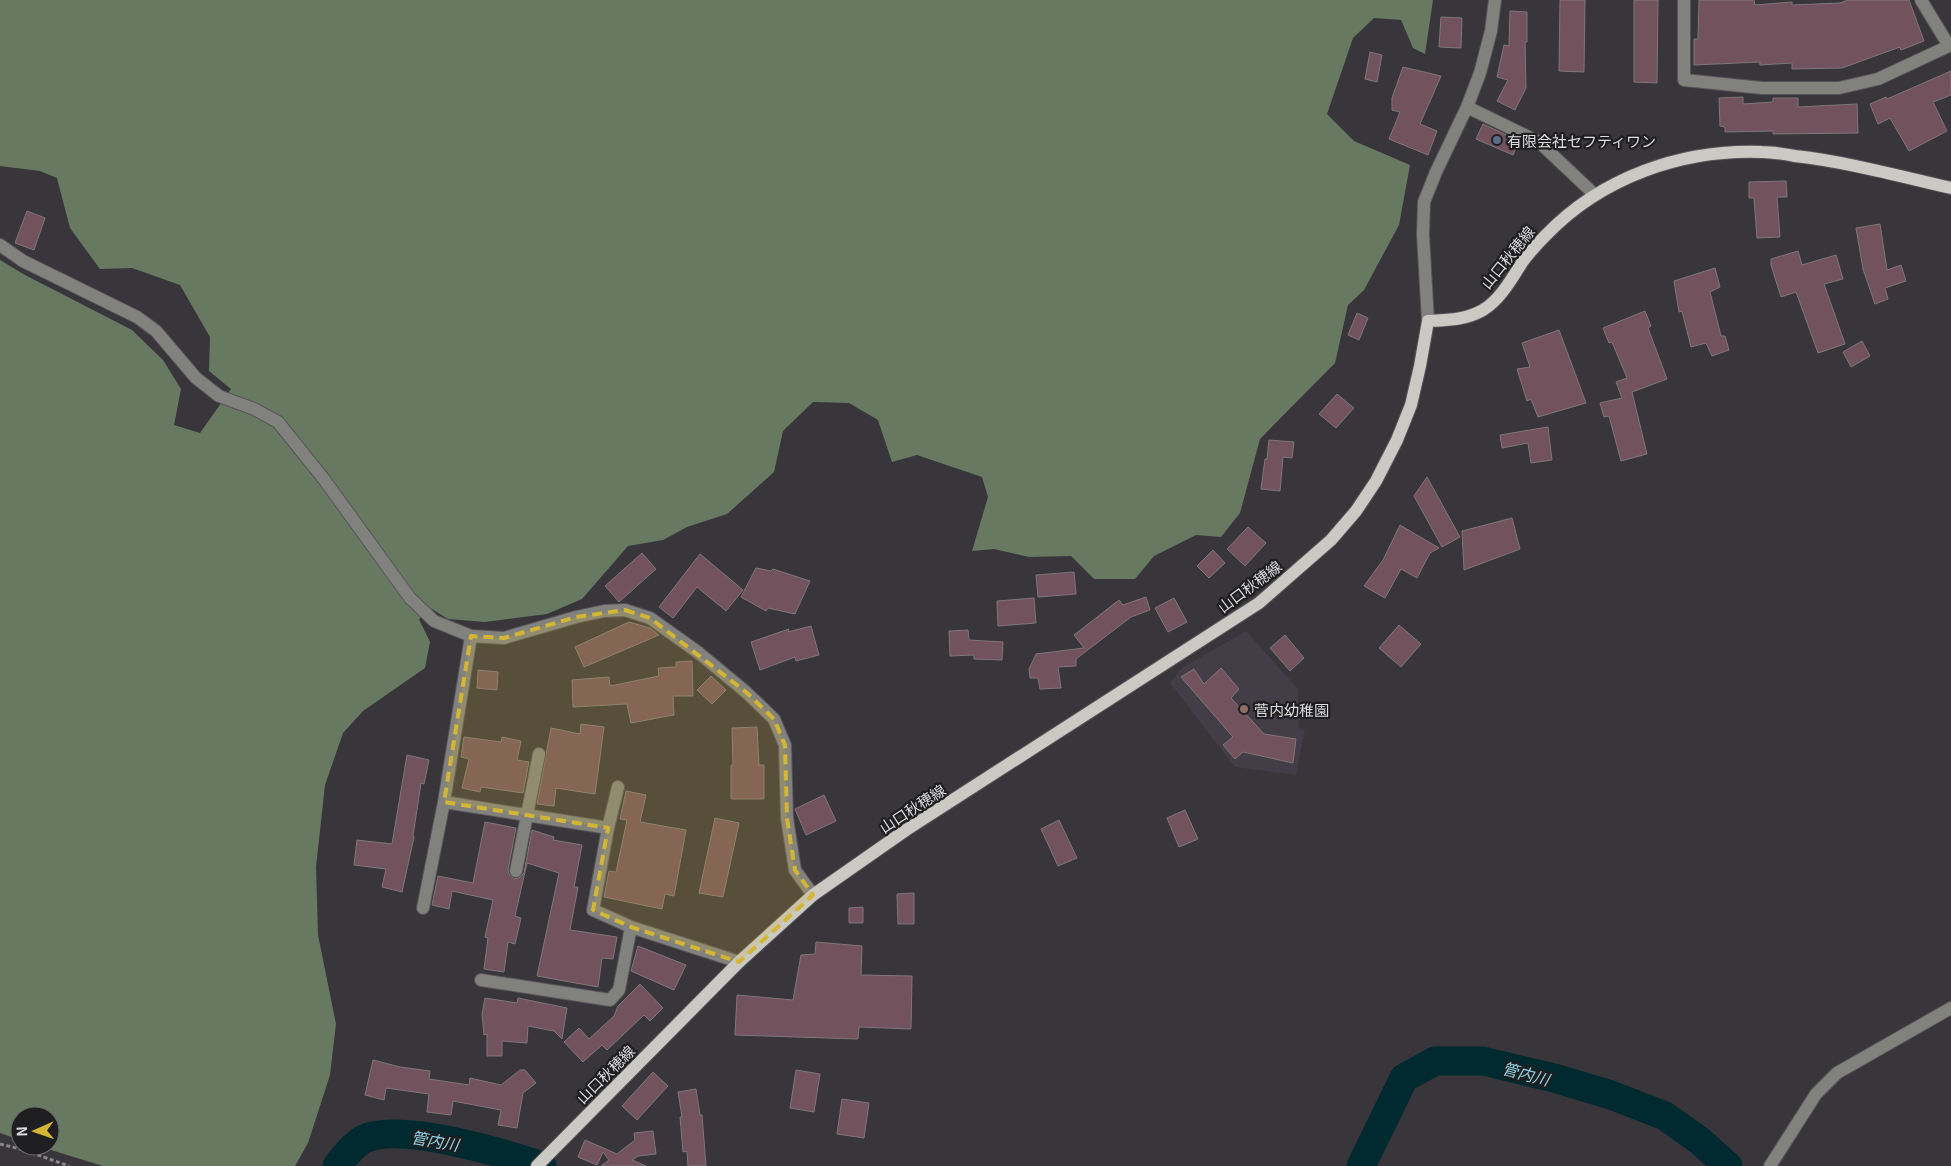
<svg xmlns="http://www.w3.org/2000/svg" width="1951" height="1166" viewBox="0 0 1951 1166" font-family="Georgia,'Noto Sans JP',serif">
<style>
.built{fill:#433d48}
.forest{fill:#677a61}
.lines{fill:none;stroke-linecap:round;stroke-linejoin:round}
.river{stroke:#012930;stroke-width:29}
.building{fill:#72525c;stroke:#7f7779}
.minor-casing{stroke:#575459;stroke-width:14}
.major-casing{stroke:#575459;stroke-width:14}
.path{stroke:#89878b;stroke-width:3;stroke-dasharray:4 2.5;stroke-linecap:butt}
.minor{stroke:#81817d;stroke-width:12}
.major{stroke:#cac9c3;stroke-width:12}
.marked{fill:#d3b635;fill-opacity:0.2;stroke:#d3b635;stroke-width:4;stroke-dasharray:10 6;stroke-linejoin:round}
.service-dot{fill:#5c6f8a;stroke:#1f1e20;stroke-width:2}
.education-dot{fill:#8d6e63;stroke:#1f1e20;stroke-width:2}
.labels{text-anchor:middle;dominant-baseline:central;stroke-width:4.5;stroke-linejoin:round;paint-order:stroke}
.poi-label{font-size:15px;fill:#dddcdf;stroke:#1f1e20;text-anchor:start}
.street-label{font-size:15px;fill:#dddcdf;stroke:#1f1e20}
.water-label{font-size:16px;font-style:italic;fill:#8ed5e5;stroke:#1f1e20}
</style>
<rect width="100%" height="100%" fill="#39363b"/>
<path class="built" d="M1246,631L1298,689L1299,728L1305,729L1296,775L1235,767L1170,683L1182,668Z"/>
<path class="forest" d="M0,0H1433L1425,54L1413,48L1401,20L1374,18L1353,38L1327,114L1354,141L1410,165L1399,225L1364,290L1348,305L1335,363L1260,439L1240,513L1221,537L1196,535L1154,556L1135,579H1094L1071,556L1029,557L994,549L972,551L988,497L982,477L917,455L892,462L878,420L849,403L813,402L783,431L774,472L727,514L687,527L663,540L628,546L582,599L547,614L485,622L448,619L432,609L419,619L430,642L425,668L363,711L343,733L325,785L316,867L318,935L336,1024L330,1075L308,1143L295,1166H103L38,1146H50V1116H20V1140L0,1133V260L25,275L132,330L163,360L181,389L174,425L200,433L231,389L209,371L210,337L180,285L132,268L100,269L70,228L57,178L40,171L0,166Z"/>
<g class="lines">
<path class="river" d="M337,1166C344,1157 353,1145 364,1139C400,1122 503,1153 542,1166
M1361,1166L1404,1078L1435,1061H1483L1554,1078L1611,1095L1665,1116L1700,1141L1728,1166"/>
</g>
<path class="building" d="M1560,0H1585L1584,72L1559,71Z
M1634,0H1658L1657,83L1634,82Z
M1699,0H1754L1755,5L1792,2V5L1840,3L1848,0H1909L1924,41L1901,50L1900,47L1842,68L1792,69V63L1760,65V62L1694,65V39H1698Z
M1510,11L1527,12V42H1525L1526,88L1515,110L1497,101L1508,80L1497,77L1504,45L1509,46Z
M1441,17L1462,18L1461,48L1439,47Z
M1370,52L1382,55L1377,82L1365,79Z
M1403,67L1441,76L1420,124L1437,131L1428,155L1389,139L1400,112L1392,110V98Z
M1951,71V95L1933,102L1947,131L1909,151L1890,118L1878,124L1870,104L1886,97L1887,99Z
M1743,97V104L1773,102V98H1798V107L1857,104L1858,133L1773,134V131L1725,132V127L1720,126L1719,98Z
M1483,124L1519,141L1513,155L1476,139Z
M1786,181L1787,197H1777L1780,237L1757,238L1754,198H1749V182Z
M27,211L45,218L34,250L15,243Z
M1880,224L1887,270L1901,265L1906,281L1885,288L1888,299L1875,304L1863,269L1856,228Z
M1798,251L1802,265L1836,255L1843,279L1824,284L1845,344L1818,353L1796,292L1781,297L1771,265V259Z
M1715,268L1720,287L1710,292L1721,336H1725L1729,350L1712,356L1706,343L1691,347L1682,311L1679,312L1674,281Z
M1645,311L1651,326L1648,328L1667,379L1632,392L1647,454L1621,461L1609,416L1604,417L1600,403L1622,398L1616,382L1627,378L1612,342L1609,343L1603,328Z
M1357,313L1368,318L1359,340L1348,335Z
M1559,330L1586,403L1538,417L1531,399L1527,401L1517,369L1530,367L1522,343Z
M1862,341L1870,356L1851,367L1843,352Z
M1337,394L1354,408L1336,428L1319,414Z
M1548,427L1552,460L1531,463L1528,443L1502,448L1500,435Z
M1269,440L1294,442L1292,458L1283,457L1280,491L1261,489L1265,459H1267Z
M1427,477L1460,537L1442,547L1414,496Z
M1512,518L1520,549L1464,570L1462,531Z
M1400,525L1439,548L1430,553L1417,578L1401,569L1385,598L1364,586L1383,560Z
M1248,527L1266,543L1245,566L1227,549Z
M1213,550L1225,563L1209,578L1197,566Z
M642,553L656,569L619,602L605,586Z
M700,554L743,590L726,611L697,587L673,618L659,607Z
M756,568L771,571L773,569L810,581L795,614L768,608L766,611L741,597Z
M1074,572L1076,594L1038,597L1036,575Z
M1146,597L1150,610L1131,617L1076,659V666L1058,667L1061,688L1040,689L1038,678H1030L1029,669L1036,654L1084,648L1074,635L1119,600L1123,605Z
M1034,598L1036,623L998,626L997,601Z
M1174,598L1187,622L1168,632L1155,608Z
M629,622L650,628L659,635L584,667L575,647Z
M1399,625L1421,644L1401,667L1379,648Z
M811,626L819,655L796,661L795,657L760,670L751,642L789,629L788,632Z
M968,630L969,640L1003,642L1002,660L974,659V655L950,656L949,631Z
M1285,635L1304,658L1290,671L1270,648Z
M692,661L693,696H673L674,715L631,723L627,704L573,707L572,680L609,677L610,686L659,676L658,668L676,667V662Z
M1221,668L1239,689L1231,698L1264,734L1296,739L1293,763L1243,752L1235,759L1223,745L1233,737L1181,677L1194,669L1204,684Z
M478,670L498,672L497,690L477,688Z
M711,676L726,690L712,704L697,690Z
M581,724L604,727L595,794L556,788L554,806L537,804L551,728L580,734Z
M757,727L759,765H764V799H731V765H733L732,728Z
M464,737L501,742L502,737L521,741L517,760L529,762L523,793L481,787L480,792L462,788L469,759L461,757Z
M407,755L429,760L424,784L421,783L413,836L414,837L402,892L382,887L386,869L354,865L357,840L392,844Z
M626,791L646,795L640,822L686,830L674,896L665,894L662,909L604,897L609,871L616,872L627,820L620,819Z
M824,795L836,821L806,835L795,809Z
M1185,810L1198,839L1179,847L1167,818Z
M715,818L739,823L723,897L699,893Z
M1059,820L1077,858L1058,866L1041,829Z
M485,822L516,828L508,870L509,874L514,879L519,878L524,873L532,830L554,837L553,840L582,845L574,887H578L570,930L617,937L613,959L602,958L598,987L537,976L559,873L527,863L515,916L521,918L515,944L508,942L504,972L484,969L488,938L485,937L493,900L452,891L449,909L432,905L438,876L473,883Z
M914,893V924H898L897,894Z
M863,907V923H849V908Z
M816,942L862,946L861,975L912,976L911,1029L859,1027L858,1039L735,1035L737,995L793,1000L801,955L815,954Z
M638,946L686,965L674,990L631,971Z
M640,984L663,1008L650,1021L644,1015L607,1050L602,1045L583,1062L564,1042L579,1028L589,1039L614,1016L618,1006Z
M485,998L517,1003L518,998L567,1008L562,1039L554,1031L528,1026L527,1043L502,1041V1056H487V1034L484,1035L482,1014Z
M373,1060L400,1067L430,1071L429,1079L469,1085L470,1078L501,1085L520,1070H525L536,1083L523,1093L517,1128L498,1125L501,1110L453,1101L451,1115L427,1112L429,1094L386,1088L384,1100L365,1095Z
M796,1070L820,1074L814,1112L790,1108Z
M653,1072L668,1086L637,1120L622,1106Z
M696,1089L700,1115H702L706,1166H688L687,1151L683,1152L680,1117H682L678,1092Z
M842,1099L869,1103L864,1138L837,1134Z
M653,1131L656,1154L638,1156L632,1160L646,1166H601L609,1160L603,1152L597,1165L578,1157L585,1140L617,1154L635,1140L634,1133Z"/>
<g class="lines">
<defs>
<path id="minor" d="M1684,0V80L1762,88H1839L1878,79L1951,45
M1921,0L1949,46
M1467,107L1539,142L1595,195
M0,245L23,261L137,317L156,331L196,378L219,396L254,409L278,422L323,478L410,598L434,621L471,636L504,638L576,617L604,611L625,610L650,618L699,653L746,692L774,719L785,745L787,818L795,870L813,895
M1428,321L1423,235L1424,202L1436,172L1467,107L1480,73L1491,31L1495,0
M471,636L444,802L608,828L593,910L631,927L739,962
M608,828L618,787
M516,871L539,754
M423,908L444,802
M481,980L610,1000L619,990L631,927
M1770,1166L1816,1094L1837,1073L1951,1008"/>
<path id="major" d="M537,1166L739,962L813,895L906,830L1259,603L1331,540L1356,511L1376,481L1397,440L1411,405L1420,366L1428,321C1447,320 1466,320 1483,310C1501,299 1512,278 1523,261C1530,252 1538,243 1546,235C1602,177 1682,149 1762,152C1773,152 1784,154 1795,156C1848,162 1899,176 1951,188"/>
</defs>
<use href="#minor" class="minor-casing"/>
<use href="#major" class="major-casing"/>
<path class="path" d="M0,1144L24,1150L69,1166"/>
<use href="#minor" class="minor"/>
<use href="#major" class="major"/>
</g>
<path class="marked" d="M625,610L650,618L746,692L774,719L785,745L787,818L795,870L813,895L739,962L631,927L593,910L608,828L444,802L471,636L504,638L576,617Z"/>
<circle class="service-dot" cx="1497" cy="140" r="5"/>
<circle class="education-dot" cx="1244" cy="709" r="5"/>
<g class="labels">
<g class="poi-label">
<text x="1507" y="140">有限会社セフティワン</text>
<text x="1254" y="709">菅内幼稚園</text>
</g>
<g class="street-label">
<text transform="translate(1507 257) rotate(-51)">山口秋穂線</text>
<text transform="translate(1249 586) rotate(-37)">山口秋穂線</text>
<text transform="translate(912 808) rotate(-33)">山口秋穂線</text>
<text transform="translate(605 1074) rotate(-45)">山口秋穂線</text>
</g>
<g class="water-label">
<text transform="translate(1526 1073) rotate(15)">管内川</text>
<text transform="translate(435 1140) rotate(10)">管内川</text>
</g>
</g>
<g transform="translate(35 1131) rotate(268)"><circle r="24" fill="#1f1e20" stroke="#6b6a6c"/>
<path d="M0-4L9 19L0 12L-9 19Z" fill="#d3b635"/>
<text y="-8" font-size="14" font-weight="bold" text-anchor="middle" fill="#dddcdf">N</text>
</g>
</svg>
